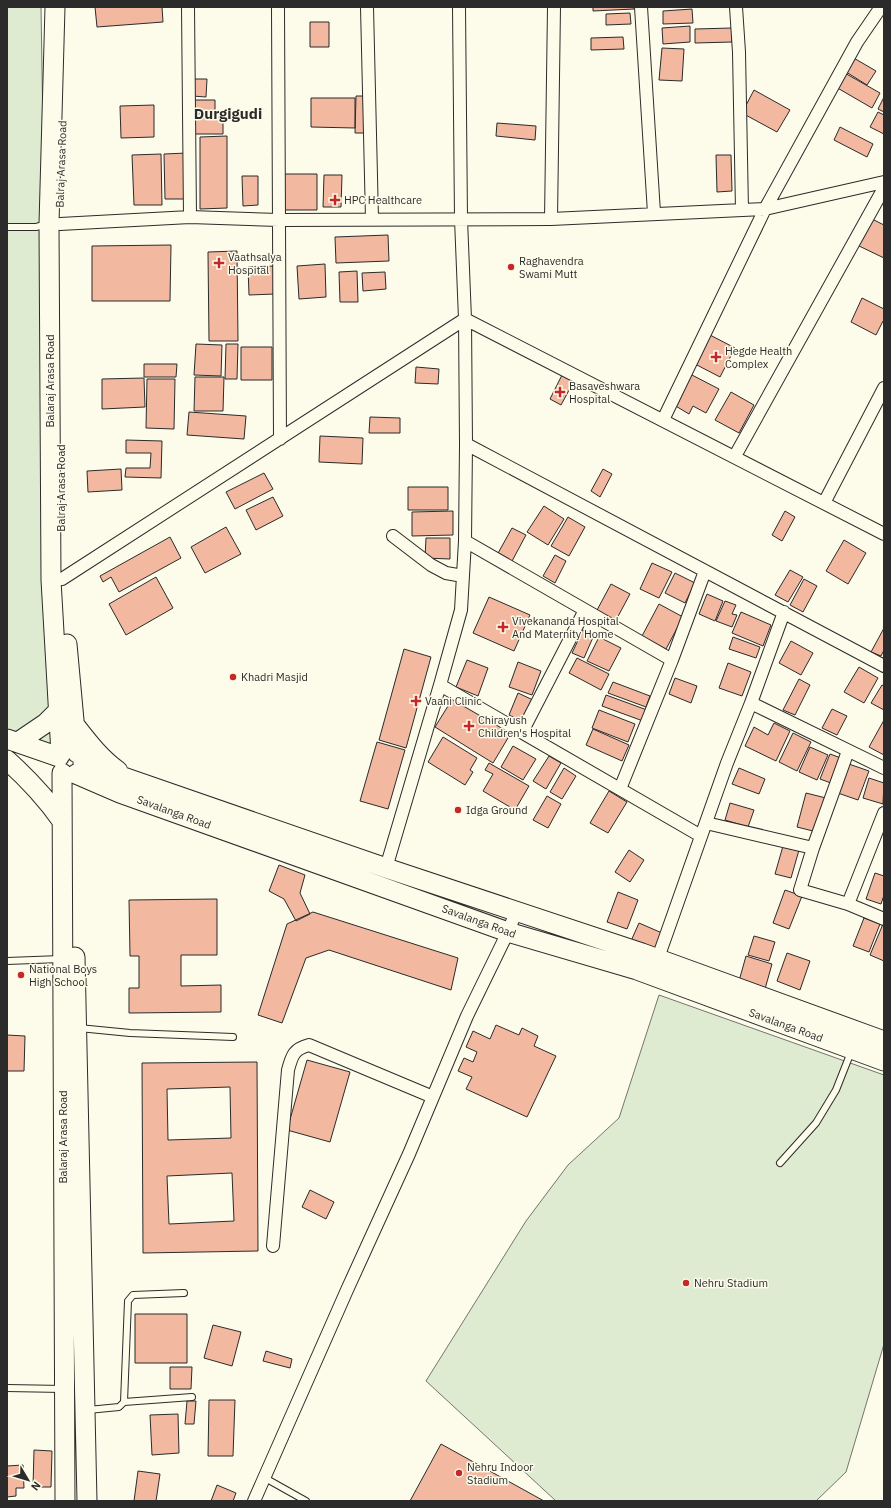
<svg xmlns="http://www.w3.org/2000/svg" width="891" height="1508" viewBox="0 0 891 1508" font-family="'IBM Plex Sans',sans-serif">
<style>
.green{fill:#deebd1;stroke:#74746e}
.building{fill:#f2b8a0;stroke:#2b2b2b;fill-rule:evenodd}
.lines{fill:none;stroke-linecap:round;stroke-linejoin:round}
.service-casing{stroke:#2b2b2b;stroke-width:8}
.minor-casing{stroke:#2b2b2b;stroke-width:14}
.primary-casing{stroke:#2b2b2b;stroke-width:21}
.service{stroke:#fdfbea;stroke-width:6}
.minor{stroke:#fdfbea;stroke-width:12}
.primary{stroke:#fdfbea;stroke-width:19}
.poi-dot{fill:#c62828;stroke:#fdfbea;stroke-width:1.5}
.labels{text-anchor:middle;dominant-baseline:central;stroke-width:3;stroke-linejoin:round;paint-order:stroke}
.street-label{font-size:11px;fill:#2b2b2b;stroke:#fdfbea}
.poi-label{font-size:11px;fill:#2b2b2b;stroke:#fdfbea;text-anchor:start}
.district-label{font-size:15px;font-weight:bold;fill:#2b2b2b;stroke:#fdfbea}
</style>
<rect width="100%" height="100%" fill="#fdfbea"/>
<path class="green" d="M7,7H41L53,757L7,741Z
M659,995L884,1075V1344L846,1472L816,1501H556L426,1381L526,1221L568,1165L619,1118Z"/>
<path class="building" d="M95,7H162L163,22L97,27Z
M593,7H634V9L593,11Z
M692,9L693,23L663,24V11Z
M630,13L631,24L606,25V14Z
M310,22H329V47H310Z
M690,26V42L663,44L662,28Z
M732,28V42L695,43V29Z
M623,37L624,49L591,50V38Z
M662,48L684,49L682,81L659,80Z
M852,57L876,71L867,85L843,70Z
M843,72L880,93L872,108L834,86Z
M193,79H207L206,97L192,96Z
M754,90L790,110L777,132L742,113Z
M356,96H369L368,133H355Z
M884,97V112L878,109Z
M311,98H355V128L311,127Z
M190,100H215V114H190Z
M154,105V137L121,138L120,106Z
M878,112L884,115V134L870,127Z
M192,117H223V134H191Z
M497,123L536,126L535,140L496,136Z
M840,127L873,144L867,157L834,140Z
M227,136V208L200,209V137Z
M187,153L188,199H165L164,154Z
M161,154L162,205H134L132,155Z
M716,155H731L732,191L717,192Z
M284,174H317V210H284Z
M324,175H342L341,207H323Z
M242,176H258V205L243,206Z
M870,218L884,225V258L857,245Z
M388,235L389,261L336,263L335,237Z
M171,245L170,301H92V246Z
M237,251L238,341H209L208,252Z
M325,264L326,297L299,299L297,266Z
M275,266V294L249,295L248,267Z
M357,271L358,302H340L339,272Z
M385,272L386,289L363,291L362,273Z
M862,298L884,309V321H883L876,335L851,322Z
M710,335L735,348L720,377L695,364Z
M196,344L222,345L221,376L194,375Z
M226,344H238L237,379H225Z
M241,347H272V380H241Z
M144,364H177L176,377H144Z
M416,367L439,369L438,384L415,383Z
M690,374L719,389L706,413L693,406L689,414L674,405Z
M562,375L574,381L561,405L550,399Z
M195,377H224L223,411H194Z
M144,378L145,407L102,409V379Z
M147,379H175L174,429L146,428Z
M731,392L754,405L739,433L715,420Z
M189,412L246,416L244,439L187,435Z
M370,417L400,418V433H369Z
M320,436L363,438L362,464L319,462Z
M126,440L162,441L161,478L125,477L126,468H150L151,453H126Z
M121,469L122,490L88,492L87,471Z
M603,469L612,474L600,497L591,491Z
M264,473L273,489L235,509L226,492Z
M408,487H448V510H408Z
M273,497L283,516L256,530L246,510Z
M544,506L564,519L548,545L527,532Z
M453,511V535L412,536V512Z
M785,511L795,517L782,541L772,535Z
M568,517L585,527L569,556L551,546Z
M226,527L241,554L205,573L191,547Z
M512,528L526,535L511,563L497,555Z
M170,537L181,558L119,592L111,577L103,582L100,576Z
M426,538H450V559L425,558Z
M844,540L866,553L848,584L826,571Z
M555,555L566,561L555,583L543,576Z
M652,563L672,572L659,598L640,589Z
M790,570L803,577L788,602L775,595Z
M675,573L695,583L685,603L665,593Z
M156,577L173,608L126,635L109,604Z
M804,579L817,586L803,612L790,605Z
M611,584L630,594L615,622L596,612Z
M707,594L723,601L715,621L699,614Z
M489,597L530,615L514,651L473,633Z
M725,601L736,605L732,614L737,615L732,627L716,621Z
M659,604L683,617L666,649L642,636Z
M741,612L771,625L763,646L732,633Z
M884,628V650L881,656L871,652Z
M583,630L594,635L584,658L572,653Z
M599,637L621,648L609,671L587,661Z
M733,637L760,647L756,658L729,649Z
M791,641L813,653L801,675L779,663Z
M404,649L431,657L406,748L379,740Z
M577,658L609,674L601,690L569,673Z
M467,660L488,668L478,696L456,687Z
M518,662L541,671L532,695L509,687Z
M728,663L751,672L742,696L719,688Z
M859,667L878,678L864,703L844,692Z
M675,678L697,686L691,703L669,694Z
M799,679L810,685L795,715L783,710Z
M613,682L650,696L646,707L608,693Z
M882,685L884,686V710L871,703Z
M518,693L533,700L524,722L509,715Z
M606,695L647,710L643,721L602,706Z
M453,698L511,733L493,763L435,727Z
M832,709L847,716L837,735L822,728Z
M599,710L635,724L628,742L592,728Z
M884,720V755L869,747Z
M774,723L790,731L776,761L745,746L754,727L768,735Z
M593,729L629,745L622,761L586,745Z
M793,733L811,742L797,771L779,762Z
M443,737L477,758L470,770L473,772L465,785L428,762Z
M377,742L405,750L388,809L360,801Z
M513,746L536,759L523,780L501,767Z
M810,747L828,755L817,780L799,772Z
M830,754L841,758L831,783L820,779Z
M549,756L561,763L546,789L533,781Z
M489,763L529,786L515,810L483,791L493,774L485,770Z
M846,763L869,771L858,800L835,792Z
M564,768L576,776L562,799L550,792Z
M739,768L765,779L759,794L732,784Z
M869,778L884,783L883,804L863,798Z
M609,791L627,802L608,833L590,823Z
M806,793L826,798L817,832L797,827Z
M547,796L561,804L548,828L533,820Z
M730,803L754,810L748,827L725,820Z
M783,846L799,850L791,878L775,874Z
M629,850L644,860L630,882L615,872Z
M279,865L305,875L300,893L310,914L296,921L284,899L269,891Z
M875,873L884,876V895L881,904L866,899Z
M785,890L802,896L789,929L773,923Z
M618,892L638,900L627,929L607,922Z
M217,899V955H181V986L221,985V1012L129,1013V988H139V956H130L129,900Z
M313,912L458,958L451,990L329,950L306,958L282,1023L258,1015L287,924Z
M864,918L880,924L869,952L853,946Z
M639,923L662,933L655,951L631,941Z
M883,924L884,925V961L870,955Z
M754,936L775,942L769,961L748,955Z
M787,953L810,961L800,990L777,981Z
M746,956L772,964L765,989L739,981Z
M496,1025L519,1035L522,1028L538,1036L534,1046L556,1056L527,1117L466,1089L472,1077L458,1071L464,1058L473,1062L477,1052L466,1047L473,1031L490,1039Z
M7,1035L25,1036L24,1071H7Z
M307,1060L350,1072L330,1142L287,1130Z
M257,1062L258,1251L143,1253L142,1063ZM230,1087L231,1138L168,1140L167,1089ZM232,1173L234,1221L169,1224L167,1176Z
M310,1190L334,1202L326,1219L302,1207Z
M135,1314H187V1363H135Z
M213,1325L241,1332L232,1366L204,1358Z
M266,1351L292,1359L290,1368L263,1361Z
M170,1367H192L191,1389H170Z
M209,1400H235L233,1456H208Z
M187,1401H196L194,1424H185Z
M178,1414L179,1453L152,1455L150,1415Z
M441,1444L544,1501H410Z
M34,1450L52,1451L51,1487H33Z
M23,1465L24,1488H16V1496L7,1497V1466Z
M138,1471L160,1474L156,1501H134Z
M217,1485L236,1493L233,1501H211Z"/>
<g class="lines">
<defs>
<path id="service" d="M7,227H36L48,224
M7,961L61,959
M79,1028L130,1033L233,1037
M780,1163L816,1123L836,1090L851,1052
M7,1388L63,1389
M124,1402L192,1397
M88,1410L119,1407L124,1402L128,1301L133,1295L184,1293
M265,1478L306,1501"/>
<path id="minor" d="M188,7L190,217
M278,7L280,439
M367,7L372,219
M641,7L654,213
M736,7L739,52L742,210
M551,219L554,7
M60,224L190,217L279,220L551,219L765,209L884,182
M663,420L765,209L857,42L881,7
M466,444L884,666
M735,456L884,188
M824,503L884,388
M393,536L431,565L446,573L463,576
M465,541L672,660L620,789
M51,580L62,579L465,319L884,534
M672,660L705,571
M440,685L701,836
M751,703L784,612
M522,732L585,610
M848,751L813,848L800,890L848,904
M884,813L848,904L884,919
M706,823L813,848
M386,868L440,685L461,610L465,541L466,444L465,319L461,219L459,7
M658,958L727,763L751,703L884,768
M273,1246L288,1070C292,1055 294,1049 309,1045L433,1097
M254,1501L347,1290L409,1154L467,1016L508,932L516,912"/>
<path id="primary" d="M55,7L49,224L51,580L61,754
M67,644L77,753
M74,724C88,742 100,758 118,771
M7,739L59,757
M18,742L46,723L59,710
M7,760C28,779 46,798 62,821
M83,763L386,868L642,953L884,1041
M62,773L65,1501
M76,774L120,793L508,932L637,970L884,1061
M75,957L87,1501"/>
</defs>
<use href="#service" class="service-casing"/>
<use href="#minor" class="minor-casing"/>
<use href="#primary" class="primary-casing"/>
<use href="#service" class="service"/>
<use href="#minor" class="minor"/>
<use href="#primary" class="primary"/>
</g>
<g class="poi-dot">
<path d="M333 194h4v4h4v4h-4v4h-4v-4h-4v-4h4z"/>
<path d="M217 257h4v4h4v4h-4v4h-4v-4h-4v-4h4z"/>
<circle cx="511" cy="267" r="4"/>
<path d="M714 351h4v4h4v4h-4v4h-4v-4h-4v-4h4z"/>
<path d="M558 386h4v4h4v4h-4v4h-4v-4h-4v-4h4z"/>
<path d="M501 621h4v4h4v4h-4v4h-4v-4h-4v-4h4z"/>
<circle cx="233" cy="677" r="4"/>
<path d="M414 695h4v4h4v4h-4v4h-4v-4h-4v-4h4z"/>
<path d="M467 720h4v4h4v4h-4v4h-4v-4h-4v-4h4z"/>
<circle cx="458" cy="810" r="4"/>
<circle cx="21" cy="975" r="4"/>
<circle cx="686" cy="1283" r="4"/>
<circle cx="459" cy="1473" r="4"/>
</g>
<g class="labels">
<g class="street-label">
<text transform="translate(61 164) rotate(-88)">Balraj Arasa Road</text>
<text transform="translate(50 381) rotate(-90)">Balaraj Arasa Road</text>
<text transform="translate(61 488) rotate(-90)">Balraj Arasa Road</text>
<text transform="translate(174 812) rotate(20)">Savalanga Road</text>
<text transform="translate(479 921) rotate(20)">Savalanga Road</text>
<text transform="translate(786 1025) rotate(20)">Savalanga Road</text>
<text transform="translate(63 1137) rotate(-90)">Balaraj Arasa Road</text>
</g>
<g class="poi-label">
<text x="344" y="200">HPC Healthcare</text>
<text x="228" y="257">Vaathsalya<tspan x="228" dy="13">Hospital</tspan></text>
<text x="519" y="261">Raghavendra<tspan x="519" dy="13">Swami Mutt</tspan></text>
<text x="725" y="351">Hegde Health<tspan x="725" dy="13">Complex</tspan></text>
<text x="569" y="386">Basaveshwara<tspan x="569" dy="13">Hospital</tspan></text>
<text x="512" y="621">Vivekananda Hospital<tspan x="512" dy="13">And Maternity Home</tspan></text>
<text x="241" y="677">Khadri Masjid</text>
<text x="425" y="701">Vaani Clinic</text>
<text x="478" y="720">Chirayush<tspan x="478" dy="13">Children's Hospital</tspan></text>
<text x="466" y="810">Idga Ground</text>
<text x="29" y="969">National Boys<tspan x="29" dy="13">High School</tspan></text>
<text x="694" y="1283">Nehru Stadium</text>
<text x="467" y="1467">Nehru Indoor<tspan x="467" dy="13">Stadium</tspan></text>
</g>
<g class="district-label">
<text x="228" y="113">Durgigudi</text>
</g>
</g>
<rect width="891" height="1508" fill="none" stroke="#2b2b2b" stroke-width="16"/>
<g transform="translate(28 1480) rotate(128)" stroke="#fdfbea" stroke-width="3" paint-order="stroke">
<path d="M0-3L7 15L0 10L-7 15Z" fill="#2b2b2b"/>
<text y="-6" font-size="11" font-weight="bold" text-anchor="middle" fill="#2b2b2b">N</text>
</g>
</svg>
